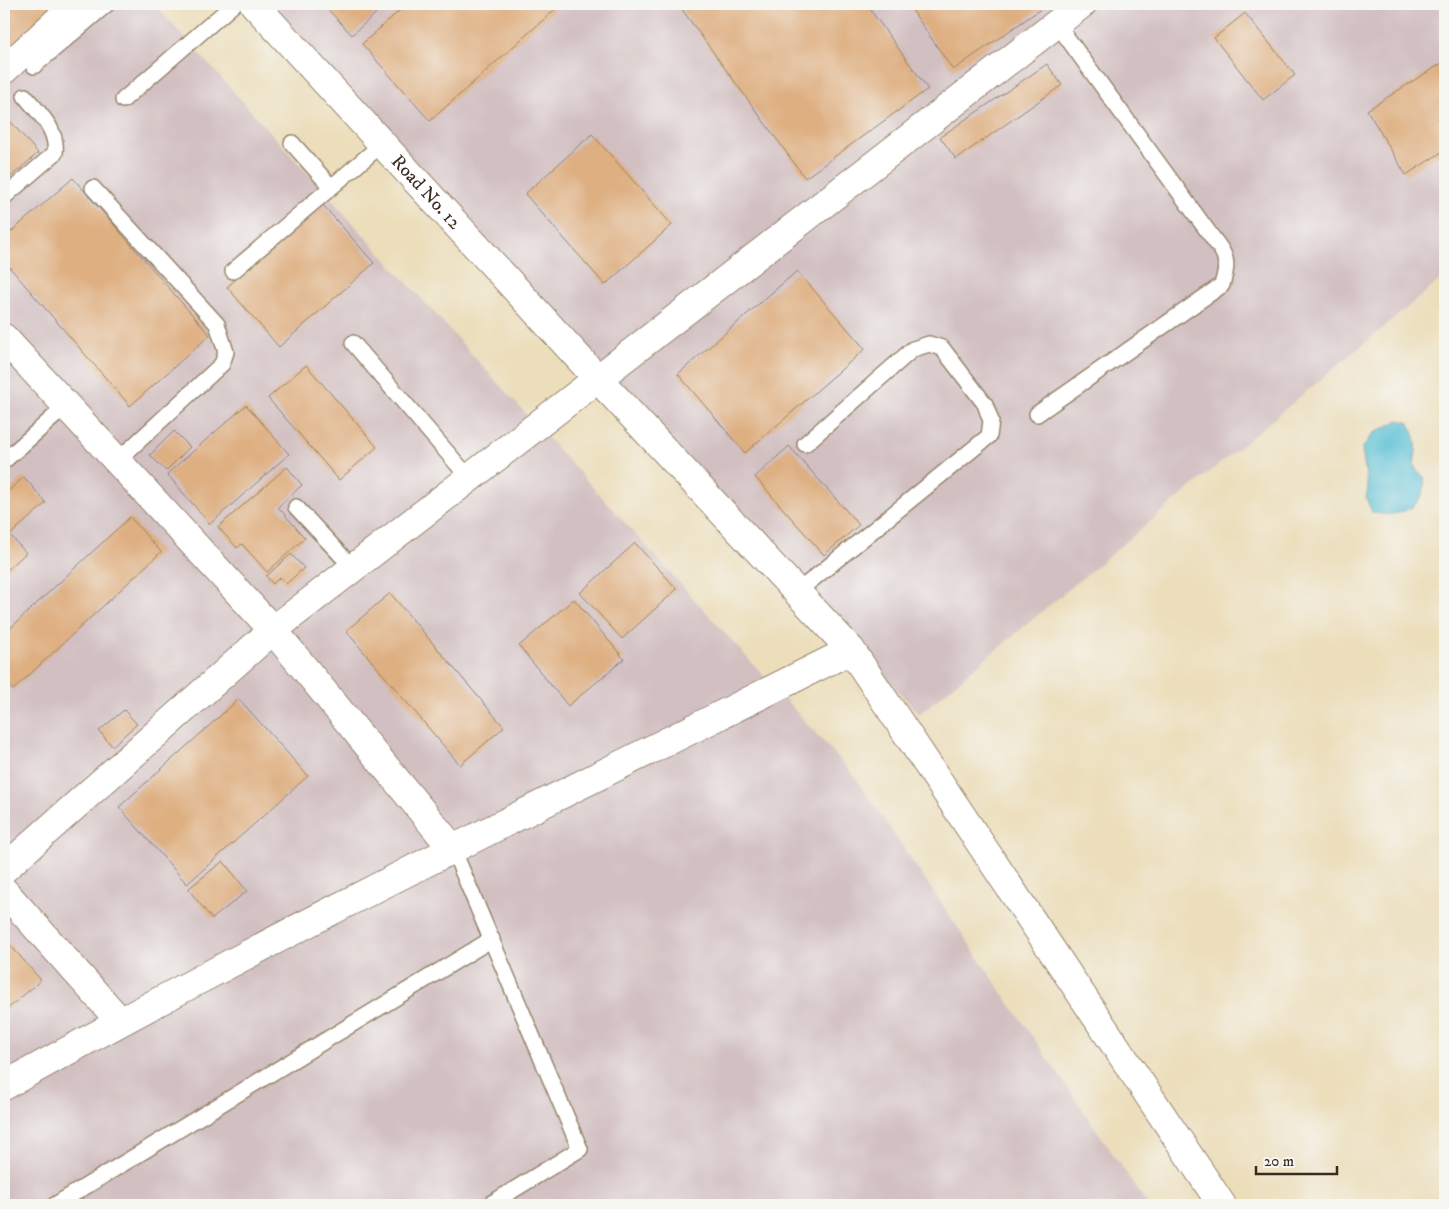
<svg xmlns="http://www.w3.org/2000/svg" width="1449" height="1209" viewBox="0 0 1449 1209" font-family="'IM FELL DW Pica',serif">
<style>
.industrial{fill:#d2bfc1}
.water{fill:#58bfd5;stroke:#4a747a}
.building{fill:#deaf81}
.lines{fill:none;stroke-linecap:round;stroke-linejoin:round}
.service-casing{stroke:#94846c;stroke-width:18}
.minor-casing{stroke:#94846c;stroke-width:30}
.tertiary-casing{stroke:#94846c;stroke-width:30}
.service{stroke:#fff;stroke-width:15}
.minor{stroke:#fff;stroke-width:28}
.tertiary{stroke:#fff;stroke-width:28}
.labels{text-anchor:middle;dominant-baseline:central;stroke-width:4;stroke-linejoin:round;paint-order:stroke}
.street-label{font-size:19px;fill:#3b2a1e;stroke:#f6f6f2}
</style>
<rect width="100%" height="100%" fill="#f6f6f2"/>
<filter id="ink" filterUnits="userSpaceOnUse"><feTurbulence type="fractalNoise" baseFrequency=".02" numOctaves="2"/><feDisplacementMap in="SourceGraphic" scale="10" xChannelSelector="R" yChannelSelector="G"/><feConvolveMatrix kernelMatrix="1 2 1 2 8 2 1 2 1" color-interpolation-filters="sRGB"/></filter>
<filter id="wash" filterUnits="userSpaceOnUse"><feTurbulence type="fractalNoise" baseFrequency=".0096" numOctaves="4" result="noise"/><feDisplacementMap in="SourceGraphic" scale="20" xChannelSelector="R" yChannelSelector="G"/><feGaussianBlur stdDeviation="1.12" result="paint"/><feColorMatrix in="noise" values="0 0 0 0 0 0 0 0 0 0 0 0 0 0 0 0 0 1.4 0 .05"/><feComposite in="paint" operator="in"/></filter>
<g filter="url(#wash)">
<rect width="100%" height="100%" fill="#ecdebb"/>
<path class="industrial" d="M4,4H154L852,773L1148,1205H4Z
M268,4H1445V276L919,714Z"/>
<path class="water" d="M1399,420L1408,422C1412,429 1416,436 1416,445C1417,461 1408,464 1424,477C1429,507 1396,520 1372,512L1366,498L1368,489L1362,449L1373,434Z"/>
<g id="blocks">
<path class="building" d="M4,4H68L4,62Z
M323,4H386L352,35Z
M407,4H561L430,121L362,44Z
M678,4H866L928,89L805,178Z
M908,4H1048L953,70Z
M1245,13L1295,75L1263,100L1214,38Z
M1445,61V113L1438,118L1445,130V150L1406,175L1367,110Z
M1047,64L1062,85L956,159L940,137Z
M4,114L38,153L4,183Z
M592,134L672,225L605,285L525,194Z
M73,178L210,335L130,406L4,261V238Z
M322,204L374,263L279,347L227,287Z
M797,271L865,349L745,453L678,374Z
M306,365L377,447L339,480L268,398Z
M246,405L289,454L210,524L167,474Z
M174,431L190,447L166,471L150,455Z
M789,446L859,525L824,555L755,477Z
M287,467L302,485L278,507L305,538L267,572L242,544L237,548L218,527Z
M24,477L46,503L10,535L26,553L4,573V490L6,493Z
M130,517L161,552L13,690L4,680V634Z
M635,543L677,589L622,639L580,593Z
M291,554L304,568L286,584L280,577L273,584L266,576Z
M390,593L504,727L460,765L346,631Z
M574,599L624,659L568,706L519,646Z
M239,699L308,776L187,884L119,807Z
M124,710L137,724L112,746L99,731Z
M223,861L247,891L212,919L188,889Z
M4,938L41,980L4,1012Z"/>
</g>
</g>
<g filter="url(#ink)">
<use href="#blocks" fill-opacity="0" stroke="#94846c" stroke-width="1"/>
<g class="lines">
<defs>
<path id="service" d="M34,66L107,4
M123,100L234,4
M292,143L331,187
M93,188L217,324L226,352L222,364L117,461
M4,197L55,153C58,129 39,114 25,96
M233,271L382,144
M353,343L470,479
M1037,414L1222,285C1226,271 1229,261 1220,248L1057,24
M4,461L66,406
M296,507L353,568
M797,592L989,436L991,421L985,404L942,348L929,344L913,349L805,444
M453,849L580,1149L489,1205
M55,1205L492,939"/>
<path id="minor" d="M4,70L76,4
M4,338L273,630L453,849
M4,869L273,630L1082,4
M4,891L120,1021
M4,1086C281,931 567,792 851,650"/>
<g id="tertiary">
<path id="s1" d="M254,4L599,380L851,650L1222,1205"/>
</g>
</defs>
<use href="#service" class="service-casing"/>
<use href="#minor" class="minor-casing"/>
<use href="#tertiary" class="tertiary-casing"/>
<use href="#service" class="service"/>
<use href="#minor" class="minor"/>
<use href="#tertiary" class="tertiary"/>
</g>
</g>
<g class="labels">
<g class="street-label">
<text stroke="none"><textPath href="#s1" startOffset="255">Road No. 12</textPath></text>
</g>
</g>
<rect width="1449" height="1209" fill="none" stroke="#f6f6f2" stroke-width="20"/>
<path d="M1256 1166v8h81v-8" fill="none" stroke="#3b2a1e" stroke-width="2.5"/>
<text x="1264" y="1166" font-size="15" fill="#3b2a1e" stroke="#f6f6f2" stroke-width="4" paint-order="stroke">20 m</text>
</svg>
